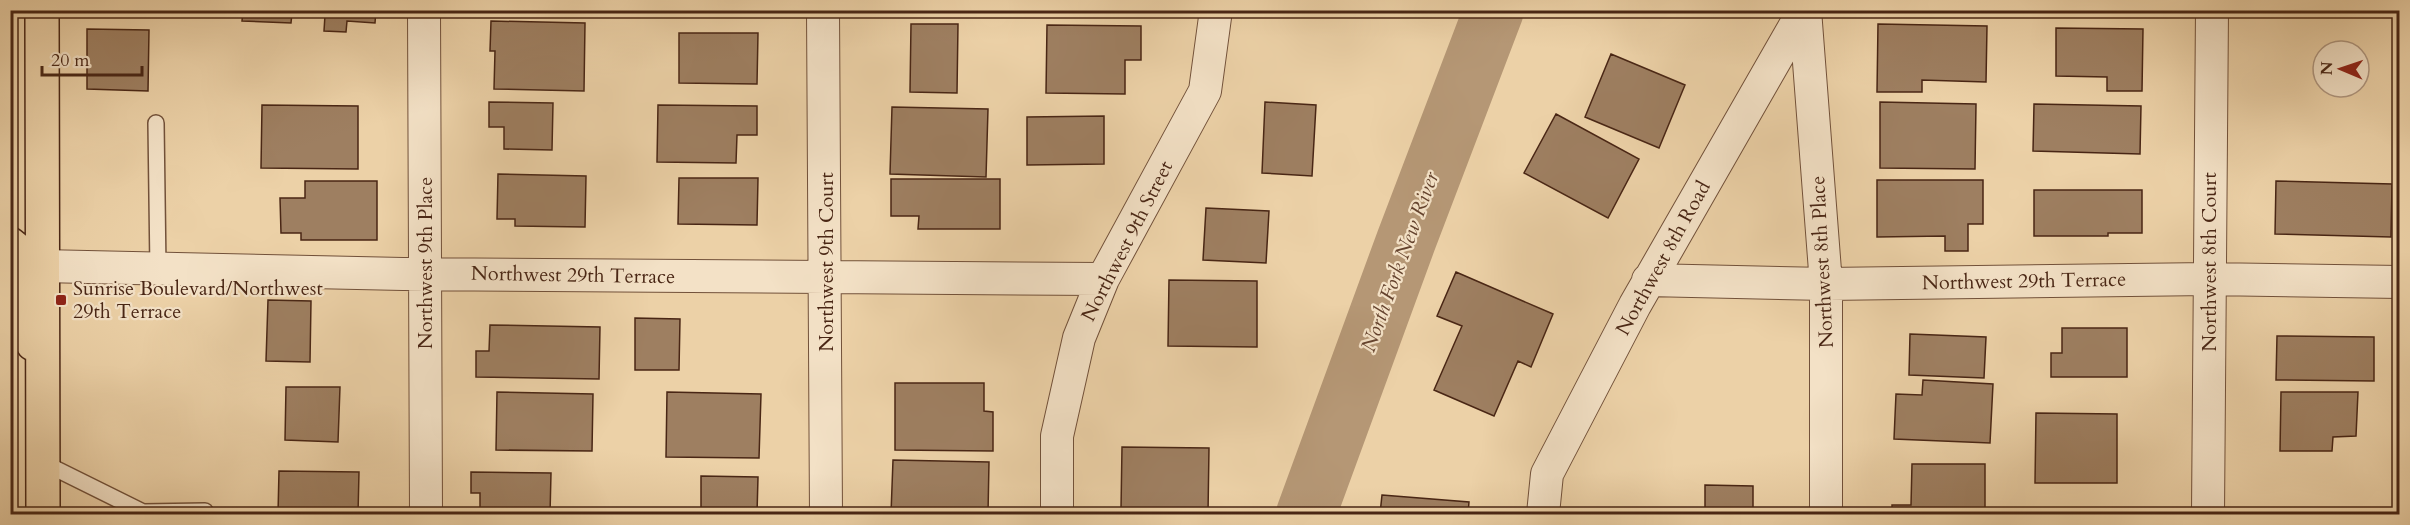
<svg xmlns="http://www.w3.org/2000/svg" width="2410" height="525" viewBox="0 0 2410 525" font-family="Cardo,serif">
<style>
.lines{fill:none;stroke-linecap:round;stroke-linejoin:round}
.river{stroke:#b59775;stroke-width:60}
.building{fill:#9e7f61;stroke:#492615;stroke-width:1.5}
.lane-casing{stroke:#72513a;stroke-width:18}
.street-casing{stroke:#72513a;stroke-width:34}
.primary-casing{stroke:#492615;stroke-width:36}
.lane{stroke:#f3e1c6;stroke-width:15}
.street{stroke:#f3e1c6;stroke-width:32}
.primary{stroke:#ecd1a7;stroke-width:33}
.poi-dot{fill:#8f2418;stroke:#f3e1c6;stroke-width:2}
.labels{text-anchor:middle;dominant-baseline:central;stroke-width:4.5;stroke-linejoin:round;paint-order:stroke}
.street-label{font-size:20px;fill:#492615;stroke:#f3e1c6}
.poi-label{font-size:20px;fill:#492615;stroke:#f3e1c6;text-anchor:start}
.water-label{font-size:21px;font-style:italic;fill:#64422d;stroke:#f3e1c6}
</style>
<rect width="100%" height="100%" fill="#ecd1a7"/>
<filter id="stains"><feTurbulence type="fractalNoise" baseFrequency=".00333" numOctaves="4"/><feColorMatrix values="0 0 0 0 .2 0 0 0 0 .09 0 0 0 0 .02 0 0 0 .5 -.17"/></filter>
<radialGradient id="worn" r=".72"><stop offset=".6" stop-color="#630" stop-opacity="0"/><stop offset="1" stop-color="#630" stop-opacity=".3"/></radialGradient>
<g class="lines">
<path class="river" d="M1306,514L1406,241L1494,10"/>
</g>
<path class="building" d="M243,10H376L375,23L347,21L346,32L324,31L325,15L292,13L291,23L242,21Z
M675,10H748V17L675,13Z
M1868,10H1980V17L1868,16Z
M2276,10H2351V17L2275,16Z
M491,21L585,23L584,91L494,89L495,51H490Z
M911,24H958L957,93L910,92Z
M1878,24L1987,26L1986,82L1922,80V92H1877Z
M1047,25L1141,26V60H1125V94L1046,93Z
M2056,28L2143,29L2142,91H2107V77L2056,76Z
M87,29L149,30L148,91L87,89Z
M679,33H758L757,84L679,83Z
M1611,54L1685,85L1659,148L1585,117Z
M489,102L553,103L552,150L504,149V127H489Z
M1265,102L1316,105L1312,176L1262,173Z
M1880,102L1976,104L1975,169L1880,168Z
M2034,104L2141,106L2140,154L2033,151Z
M262,105L358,106V169L261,168Z
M658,105L757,106V135H737L736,163L657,162Z
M892,107L988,109L986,177L890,174Z
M1556,114L1639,159L1608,218L1524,173Z
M1104,116V164L1027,165V117Z
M498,174L586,176L585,227L515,226V219H497Z
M679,178H758L757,225L678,224Z
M891,179H1000V229H918L919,216H891Z
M1877,180H1983V224H1968V251H1945V236L1877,237Z
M305,181H377V240H301V233H281L280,198H305Z
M2276,181L2392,184L2391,237L2275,234Z
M2034,190H2142V233H2108V236H2034Z
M1206,208L1269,211L1266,263L1203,260Z
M1456,272L1553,314L1531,367L1518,361L1494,416L1434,390L1462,326L1437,316Z
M1169,280L1257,281V347L1168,346Z
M268,300L311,301L310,362L266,361Z
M635,318L680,319L679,370H635Z
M490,325L600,327L599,379L476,377V351H489Z
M2062,328H2127V377H2051V353H2062Z
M1910,334L1986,337L1984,378L1909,375Z
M2277,336L2374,337V381L2276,380Z
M1923,380L1993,384L1990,443L1894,439L1896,394L1922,395Z
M895,383H984V411L993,412V451L895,450Z
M286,387H340L338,442L285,440Z
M497,392L593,394L592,451L496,450Z
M667,392L761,394L759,458L666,457Z
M2281,392H2358L2356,436L2333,437L2332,451H2280Z
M2036,413L2117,414V483H2035Z
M1122,447L1209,448L1208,514H1129V509H1121Z
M893,460L989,462L988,514H891Z
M1912,464H1985V514H1892V505H1911Z
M279,471L359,472L358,514H278Z
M471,472L551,473L550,514H480V493H471Z
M701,476L758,477L757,514H701Z
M1705,485L1753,486V514H1643H1705Z
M1382,495L1469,502L1468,514H1380Z"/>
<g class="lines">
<defs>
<path id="lane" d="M156,123L158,269
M42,462L143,512L205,511"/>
<path id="street" d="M424,10L426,514
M823,10L826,514
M1805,10L1826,284V514
M42,266L403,274L1103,279
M1648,280L1826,284L2208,279L2400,282
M1057,514V436L1079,338L1103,279L1205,91L1216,10
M1543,514L1547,474L1635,305L1804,10
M2208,514L2212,10"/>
<path id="primary" d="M42,10L43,514
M10,244L21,253L42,266
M10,278L33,344"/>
</defs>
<use href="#lane" class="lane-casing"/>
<use href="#street" class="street-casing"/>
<use href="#primary" class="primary-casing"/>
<use href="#lane" class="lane"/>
<use href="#street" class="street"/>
<use href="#primary" class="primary"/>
</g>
<rect class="poi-dot" x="55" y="294" width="12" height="12" rx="3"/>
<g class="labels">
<g class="street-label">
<text transform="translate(1127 241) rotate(-63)">Northwest 9th Street</text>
<text transform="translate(1663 258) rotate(-61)">Northwest 8th Road</text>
<text transform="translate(826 262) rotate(-90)">Northwest 9th Court</text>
<text transform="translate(1822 262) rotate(-93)">Northwest 8th Place</text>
<text transform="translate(2209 262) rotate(-90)">Northwest 8th Court</text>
<text transform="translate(425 263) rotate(-90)">Northwest 9th Place</text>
<text transform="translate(573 275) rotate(1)">Northwest 29th Terrace</text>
<text transform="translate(2024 281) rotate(-1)">Northwest 29th Terrace</text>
</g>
<g class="poi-label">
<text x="73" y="288">Sunrise Boulevard/Northwest<tspan x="73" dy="23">29th Terrace</tspan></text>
</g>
<g class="water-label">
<text transform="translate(1400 262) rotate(-70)">North Fork New River</text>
</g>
</g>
<rect width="2410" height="525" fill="none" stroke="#ecd1a7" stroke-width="36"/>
<rect x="12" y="12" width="2386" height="501" fill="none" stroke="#492615" stroke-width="3"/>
<rect x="18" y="18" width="2374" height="489" fill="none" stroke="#492615" stroke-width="1.5"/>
<g transform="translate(2341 69) rotate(272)"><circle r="28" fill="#f3e1c6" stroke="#af967f" stroke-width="1.5"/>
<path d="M0-4.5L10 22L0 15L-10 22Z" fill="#8f2418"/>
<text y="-9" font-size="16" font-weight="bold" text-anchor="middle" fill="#492615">N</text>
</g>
<path d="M42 66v9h100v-9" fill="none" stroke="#492615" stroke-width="3"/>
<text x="51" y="66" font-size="18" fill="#492615" stroke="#f3e1c6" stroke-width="4.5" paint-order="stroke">20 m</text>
<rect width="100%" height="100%" filter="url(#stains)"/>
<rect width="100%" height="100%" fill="url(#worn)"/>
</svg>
